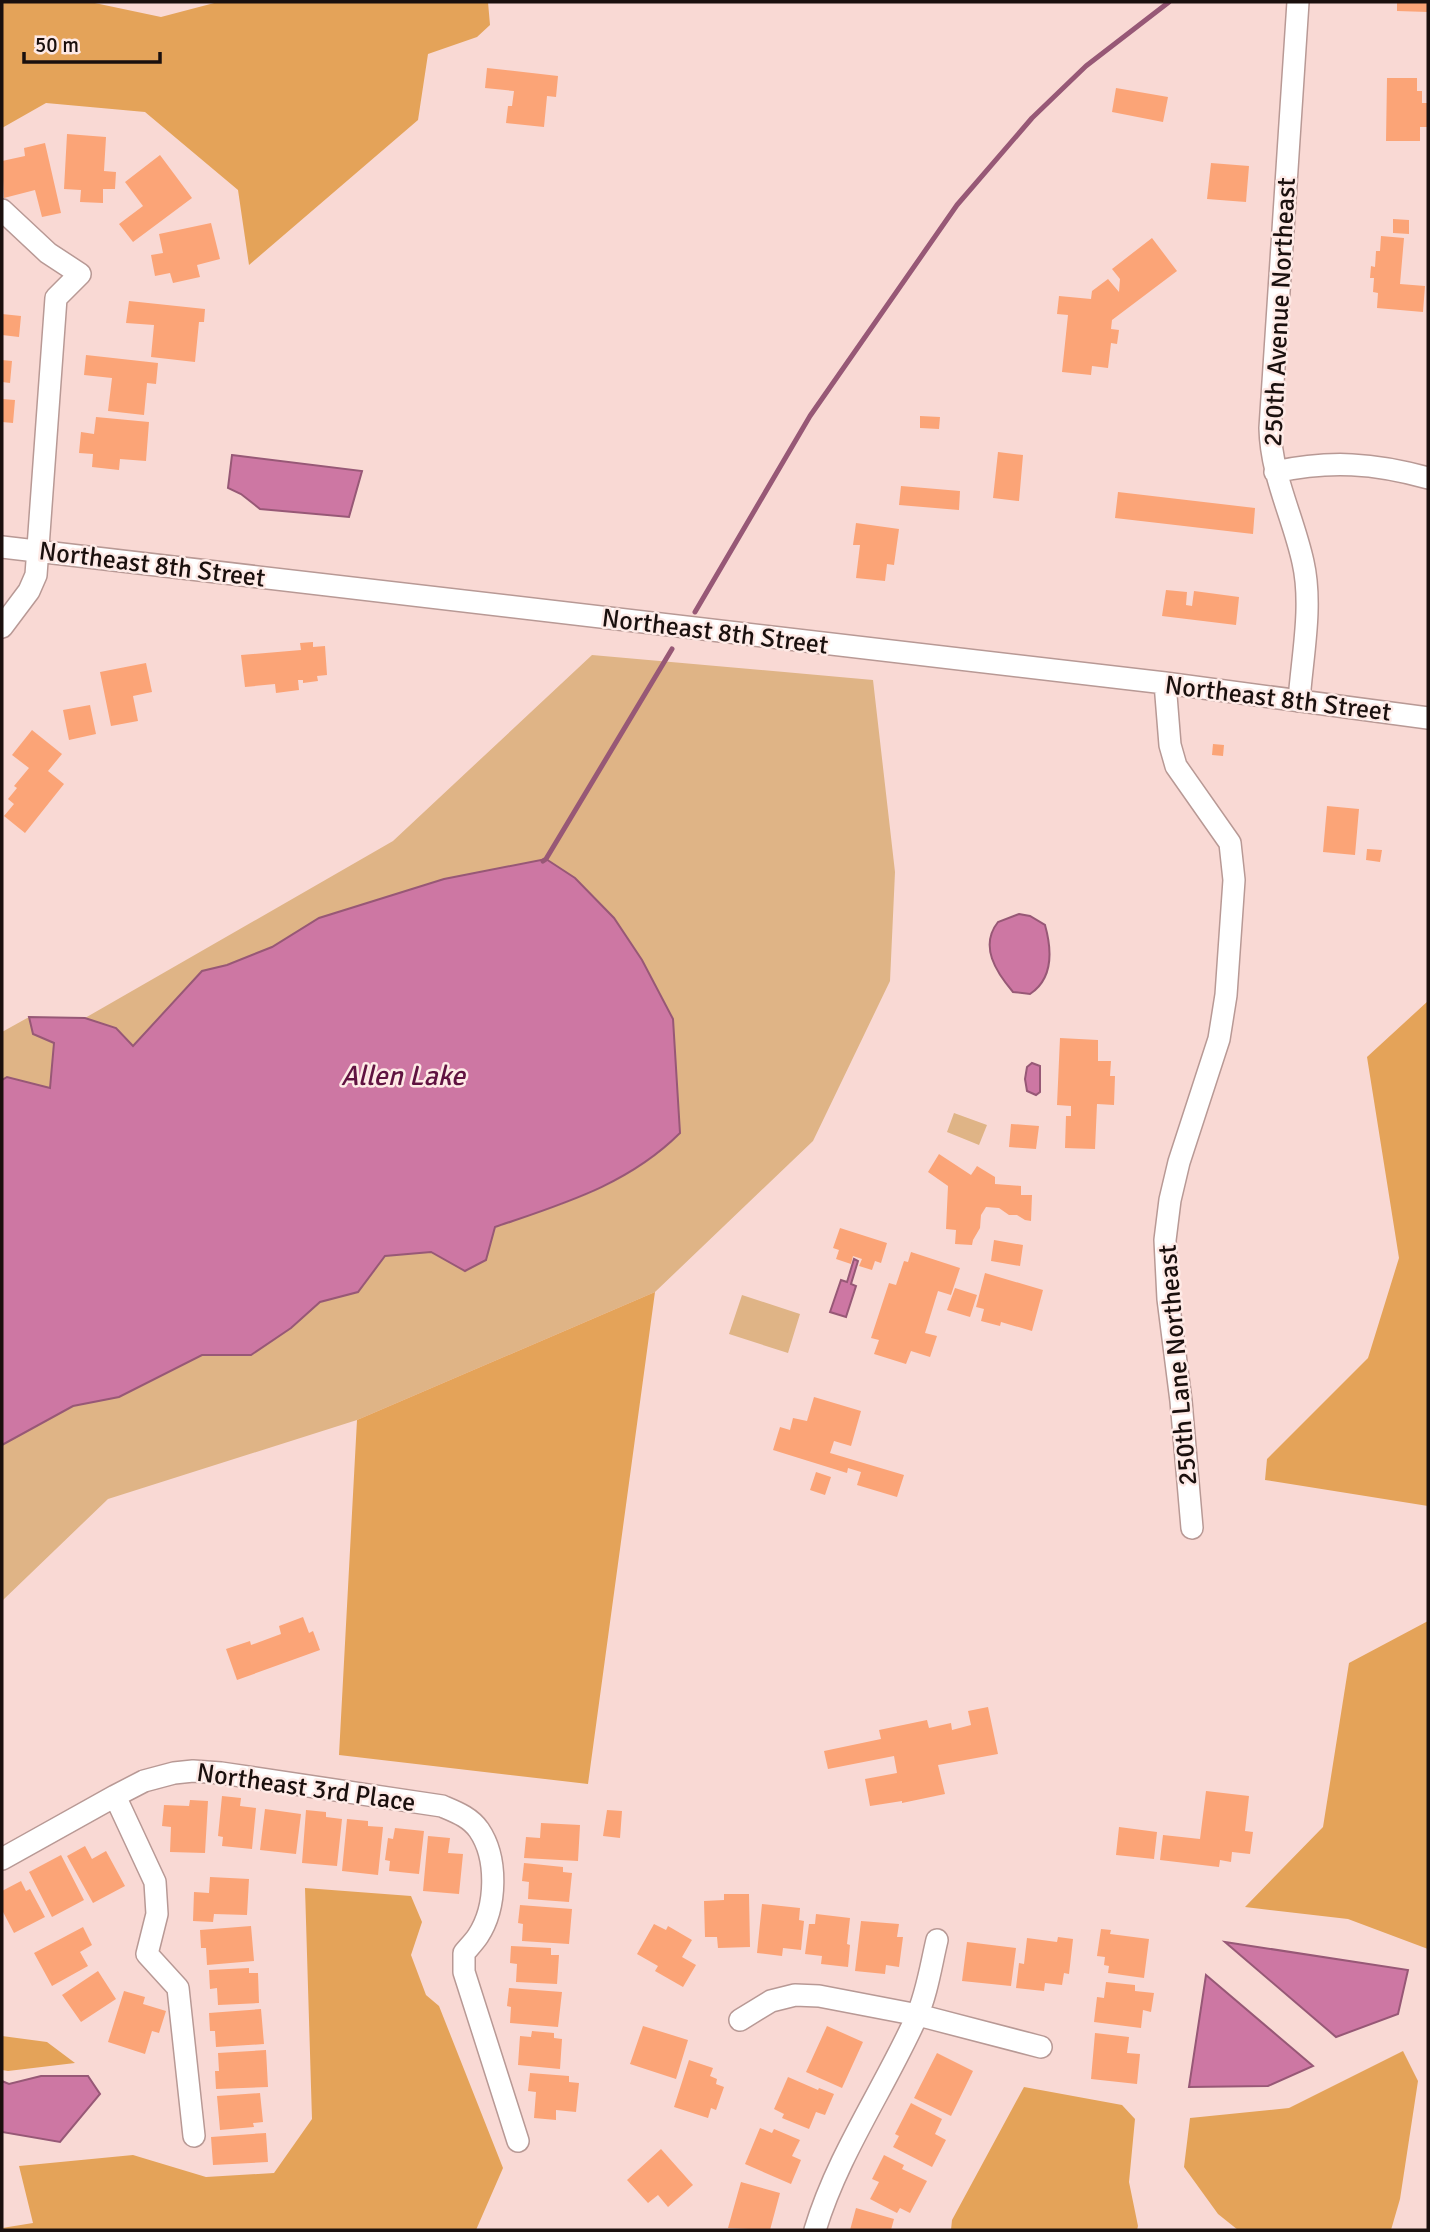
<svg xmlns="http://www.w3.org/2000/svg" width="1430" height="2232" viewBox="0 0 1430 2232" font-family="Signika,sans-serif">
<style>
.green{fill:#dfb486}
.forest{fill:#e4a359}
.water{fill:#cd77a3;stroke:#975876;stroke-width:2}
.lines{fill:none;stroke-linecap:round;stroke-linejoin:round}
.stream{stroke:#975876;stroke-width:5}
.building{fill:#fba477}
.minor-casing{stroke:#b89995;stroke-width:24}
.minor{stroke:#fff;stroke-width:21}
.labels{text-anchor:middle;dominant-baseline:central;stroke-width:5;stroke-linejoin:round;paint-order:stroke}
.street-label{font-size:26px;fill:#1a100e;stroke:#feeae6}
.water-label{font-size:28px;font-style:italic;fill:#5f1240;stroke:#feeae6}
</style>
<rect width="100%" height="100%" fill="#f9d9d4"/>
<path class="green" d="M592,655L873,680L895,872L890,981L813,1141L655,1292L357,1420L108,1499L2,1601V1445L73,1406L119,1397L202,1355H251L291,1328L320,1302L358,1292L385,1256L431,1252L466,1271L486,1260L495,1227C563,1204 628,1186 680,1133L673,1018L642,960L614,918L546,859L319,918L272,947L227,965L202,971L133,1047L116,1028L85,1018L393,841Z
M29,1017L33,1034L54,1042L50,1088L7,1077L2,1080V1032Z
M954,1113L987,1125L979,1145L947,1132Z
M742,1295L800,1314L788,1353L729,1334Z"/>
<path class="forest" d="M2,2H90L161,17L218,2H488L490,25L477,37L428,54L418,120L249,265L238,190L145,112L46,103L2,128Z
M1428,1001V1506L1265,1480L1267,1459L1368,1358L1399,1258L1367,1057Z
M655,1292L588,1784L339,1755L357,1420Z
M1428,1621V1949L1348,1919L1245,1907L1323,1827L1349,1663Z
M305,1888L411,1896L422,1922L411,1955L426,1995L439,2006L503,2168L476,2230H2V2228L33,2223L19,2166L133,2155L206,2177L274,2173L312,2119Z
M2,2036L47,2042L75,2063L8,2071L2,2070Z
M1403,2051L1418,2081L1400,2199L1391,2230H1238L1218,2214L1184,2167L1190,2118L1289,2108Z
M1024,2087L1122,2105L1135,2119L1129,2182L1138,2226L1137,2230H951L952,2220Z"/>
<path class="water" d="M232,455L362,471L349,517L260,509L241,494L228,488Z
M546,859L575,878L614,918L642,960L673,1019L680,1133C628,1185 562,1204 495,1227L486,1260L465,1271L431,1252L385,1256L358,1292L320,1302L291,1328L251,1355H202L119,1397L73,1406L2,1445V1080L7,1077L50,1088L54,1043L33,1034L29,1017L85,1018L116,1028L133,1046L202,971L227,965L272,947L319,918L444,879Z
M1019,914L1030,916L1045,925C1052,950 1054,978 1030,994L1013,992C996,972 979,946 998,922Z
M1032,1063L1040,1066V1092L1036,1095L1027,1091L1025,1079L1027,1067Z
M854,1259L858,1261L851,1284L856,1286L846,1317L830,1312L841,1280L847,1282Z
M1225,1942L1408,1970L1398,2014L1336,2037Z
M1206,1975L1313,2066L1268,2086L1189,2087Z
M41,2076H88L100,2094L60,2142L2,2132V2081L9,2084Z"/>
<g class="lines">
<path class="stream" d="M695,612L810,416L957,205L1032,118L1086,66L1169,2
M543,861L546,859L672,649"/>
</g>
<path class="building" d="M1397,2H1428V12L1397,11Z
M487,68L558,76L556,97L547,96L544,127L506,123L508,106H512L514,91L485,88Z
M1387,78H1417V91H1422V103H1428V127H1420V141H1386Z
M1116,88L1168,97L1163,122L1112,112Z
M67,134L106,137L104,171L116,172L115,189H103V203L80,202L81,190L64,189Z
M45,143L61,213L42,217L35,190L4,198L2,161L25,156L24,148Z
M160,155L192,198L133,242L119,224L143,206L125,182Z
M1211,163L1249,166L1246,202L1207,199Z
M1393,219L1409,220V234L1393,233Z
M211,223L220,259L197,265L200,277L173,283L170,273L155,276L151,255L163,253L159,234Z
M1381,236L1404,238L1400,284L1425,286L1423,312L1377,308L1378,293L1373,292L1374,278H1370L1371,266L1375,267L1376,251H1380Z
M1152,238L1177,271L1112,320L1111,329L1119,330L1117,344L1111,343L1108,368L1092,366L1091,375L1062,372L1068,315L1057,314L1059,296L1091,299L1092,291L1108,279L1119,292L1120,279L1112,269Z
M129,301L205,309L204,322H199L195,362L151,357L154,325L126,323Z
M2,314L21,316L19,337L2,335Z
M86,355L158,363L156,384L147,383L144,415L108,411L112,378L84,375Z
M2,360L12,361L10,383L2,382Z
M2,399L15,400L13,423L2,422Z
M920,416L940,417L939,429L920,428Z
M96,417L149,422L146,461L120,459L119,470L92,467L93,454L79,453L81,432L94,434Z
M998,452L1023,455L1019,501L993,498Z
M901,486L960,491L959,510L899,505Z
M1118,492L1255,508L1253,534L1115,518Z
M856,523L899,529L894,565L887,564L885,581L856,578L860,545H853Z
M1166,590L1187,592L1186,605L1192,606L1194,591L1239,597L1236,625L1162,616Z
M313,642V647L325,646L327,675L317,676L318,681L303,683V680H298L299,690L276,693L275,684L245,687L241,655L301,650L300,643Z
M146,663L152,692L133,696L138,721L111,726L100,672Z
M90,705L96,734L69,740L63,710Z
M32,730L62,754L48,771L64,784L25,833L4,816L14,804L8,799L17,788L14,786L29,768L12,755Z
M1213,744L1224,745L1223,756L1212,755Z
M1327,806L1359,809L1355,855L1323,852Z
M1367,849L1382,850L1380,862L1366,860Z
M1060,1038L1098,1040V1061H1111L1110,1076H1115L1114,1105L1097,1104L1095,1149L1065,1148L1066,1116H1071V1106L1057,1105Z
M1011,1124L1039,1126L1036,1149L1009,1147Z
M939,1154L971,1175L977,1166L995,1177V1184L1021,1186V1195H1032L1031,1221L1025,1220L1017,1215H1009L999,1208L986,1207L981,1215L980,1228L973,1240L972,1245L955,1244L956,1230L946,1229L948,1186L928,1172Z
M840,1228L887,1243L881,1263L875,1261L872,1270L859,1266L862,1259L853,1256L851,1264L836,1259L839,1250L833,1248Z
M994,1240L1023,1245L1020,1266L991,1261Z
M911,1252L960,1268L951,1295L938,1291L925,1333L937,1336L930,1357L911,1351L906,1364L874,1354L879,1340L871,1338L889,1283L896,1285L904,1261L908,1262Z
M985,1273L1043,1290L1032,1331L1001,1322L1000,1326L981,1321L984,1309L976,1307Z
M955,1288L977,1295L970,1317L947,1310Z
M814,1397L861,1411L851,1446L834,1441L830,1453L904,1475L897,1497L857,1485L861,1472L848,1468L847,1473L773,1450L780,1427L790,1430L793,1418L807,1421Z
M816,1472L831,1477L825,1495L810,1490Z
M303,1617L309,1633L313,1631L320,1650L237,1680L226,1649L250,1641L251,1645L281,1634L279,1626Z
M988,1707L998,1754L938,1765L945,1794L902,1803V1801L870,1806L865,1779L897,1773L894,1756L828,1769L824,1751L881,1739L879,1730L927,1720L929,1728L951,1723L952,1730L971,1725L968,1711Z
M1206,1791L1249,1796L1245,1831L1253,1832L1250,1854L1232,1852L1231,1862L1220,1860L1219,1867L1160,1860L1163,1835L1200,1839Z
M222,1796L241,1798L240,1806L256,1808L252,1849L222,1846L223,1837L218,1836Z
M190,1800L208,1801L205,1853L170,1852L171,1827L162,1826L164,1805L189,1806Z
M265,1809L301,1814L296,1854L260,1850Z
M306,1810L326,1812V1817L342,1819L337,1866L302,1863Z
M607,1810L622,1811L620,1838L603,1836Z
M347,1819L368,1821V1826L383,1827L378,1875L342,1871Z
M541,1823L580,1825L578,1861L524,1858L526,1837L540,1838Z
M1119,1827L1157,1832L1154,1859L1116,1855Z
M395,1828L424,1831L419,1874L389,1871L390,1861L385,1860L388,1838L393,1839Z
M428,1836L450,1838L448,1853L463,1854L459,1894L423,1891Z
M85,1846L92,1859L106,1851L125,1886L93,1903L67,1856Z
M61,1855L84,1900L52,1917L29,1872Z
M524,1863L563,1867V1872L572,1873L569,1902L528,1899L529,1882L522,1881Z
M210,1877L249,1879L247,1915L214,1914L213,1922L193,1921L194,1892L209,1893Z
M21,1881L26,1891L30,1889L45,1917L14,1933L2,1910V1891Z
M724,1894H749L750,1947L718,1948L717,1937H705L704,1901L724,1900Z
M762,1904L800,1908L799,1920L804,1921L801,1950L783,1948L782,1956L757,1953Z
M520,1905L572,1909L569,1944L522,1941L523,1924L518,1923Z
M816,1914L850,1918L847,1944L850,1945L848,1967L821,1964L822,1956L805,1954L809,1924H815Z
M861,1921L899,1924L897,1937H903L899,1967L886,1965L885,1974L855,1971Z
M654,1924L666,1930L668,1926L692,1940L682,1957L696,1965L683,1987L655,1971L658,1966L637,1954Z
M251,1926L254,1961L207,1965L206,1948H201L200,1930Z
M83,1927L92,1945L80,1952L88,1966L52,1986L34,1953Z
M1101,1929L1111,1930L1110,1934L1149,1939L1144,1978L1108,1973L1109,1966L1104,1965L1105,1957L1097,1956Z
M1058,1937L1073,1939L1069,1974L1064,1973L1062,1985L1045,1983L1044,1991L1016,1988L1019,1963L1024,1964L1027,1938L1057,1942Z
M967,1942L1016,1948L1011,1986L962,1981Z
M511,1946L551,1948V1955H559L557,1984L516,1982L517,1964L510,1963Z
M249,1968V1973H258L259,2003L218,2005L217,1988L210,1989L209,1970Z
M98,1971L116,1999L81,2022L62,1995Z
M1106,1982L1135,1985V1991L1154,1993L1151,2012L1143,2010L1141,2028L1094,2022L1097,1997L1104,1998Z
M509,1988L562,1992L558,2027L510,2023L511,2007L507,2006Z
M124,1991L145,1997L143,2004L166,2011L159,2033L152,2031L145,2054L108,2042Z
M261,2009L264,2044L216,2047L215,2031H210L209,2013Z
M643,2026L688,2040L676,2079L630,2064Z
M827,2026L863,2042L842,2088L806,2072Z
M532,2031L554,2033V2038L562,2039L560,2069L518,2065L520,2036L531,2037Z
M1095,2033L1129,2037L1127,2053L1140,2054L1137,2084L1091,2079Z
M266,2050L268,2087L216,2089L215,2071H219L218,2053Z
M937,2053L973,2071L951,2116L914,2098Z
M689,2060L713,2068L710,2076L717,2079L716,2084L724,2087L716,2110L711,2108L708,2118L674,2107Z
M530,2073L569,2076V2082L579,2083L576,2112L556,2110V2120L534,2118L536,2092L528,2091Z
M788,2077L818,2090L819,2088L834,2094L825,2115L816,2112L809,2129L782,2118L784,2114L774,2109Z
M260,2093L263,2122L253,2123L254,2127L220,2130L217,2096Z
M911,2103L942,2119L935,2134L946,2140L932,2167L893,2147L899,2136L895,2134Z
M760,2128L772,2133L774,2129L800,2140L792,2156L801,2160L791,2184L745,2164Z
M266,2133L268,2162L213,2165L211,2137Z
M661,2149L693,2185L668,2207L658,2195L648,2203L627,2180Z
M884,2155L904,2165L902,2169L927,2181L910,2213L900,2208L897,2213L870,2199L879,2182L872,2179Z
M741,2182L780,2193L770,2230L728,2228Z
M856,2208L894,2219L891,2230H850Z"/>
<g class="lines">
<defs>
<path id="minor" d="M1298,2L1270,428C1271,476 1293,516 1303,562C1313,606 1302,657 1299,701
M2,210L48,253L80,274L56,298L36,575L29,591L2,627
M1275,472C1330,460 1374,463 1428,478
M2,547L1165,683L1428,718
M1165,683L1170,745L1176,766L1230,843L1234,880L1226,995L1219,1039L1179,1162L1170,1200L1165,1240L1168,1299L1181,1401L1192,1528
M115,1796L155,1882L157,1914L147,1954L178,1988L194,2136
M2,1859L115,1796L144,1781L174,1773L193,1771L221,1773L442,1806C456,1812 470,1817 479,1830C498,1858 497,1907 478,1936C474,1942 469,1947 464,1953V1972L518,2141
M740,2020L771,2001L795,1995L819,1996L918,2015L1041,2047
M815,2230C838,2154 884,2089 916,2018C927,1994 931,1965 937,1940"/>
</defs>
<use href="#minor" class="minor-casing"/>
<use href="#minor" class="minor"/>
</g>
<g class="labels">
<g class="street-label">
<text transform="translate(1280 312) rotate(-87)">250th Avenue Northeast</text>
<text transform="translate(152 565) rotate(7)">Northeast 8th Street</text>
<text transform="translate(715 632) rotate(7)">Northeast 8th Street</text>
<text transform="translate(1278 699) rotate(7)">Northeast 8th Street</text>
<text transform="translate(1178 1365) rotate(-95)">250th Lane Northeast</text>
<text transform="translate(306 1788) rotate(8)">Northeast 3rd Place</text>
</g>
<g class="water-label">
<text x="403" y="1076">Allen Lake</text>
</g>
</g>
<rect width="1430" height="2232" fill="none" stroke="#1a100e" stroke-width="7"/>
<path d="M24 52v10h136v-10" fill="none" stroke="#1a100e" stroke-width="3.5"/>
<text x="35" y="52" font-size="21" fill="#1a100e" stroke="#feeae6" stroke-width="5" paint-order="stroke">50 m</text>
</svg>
